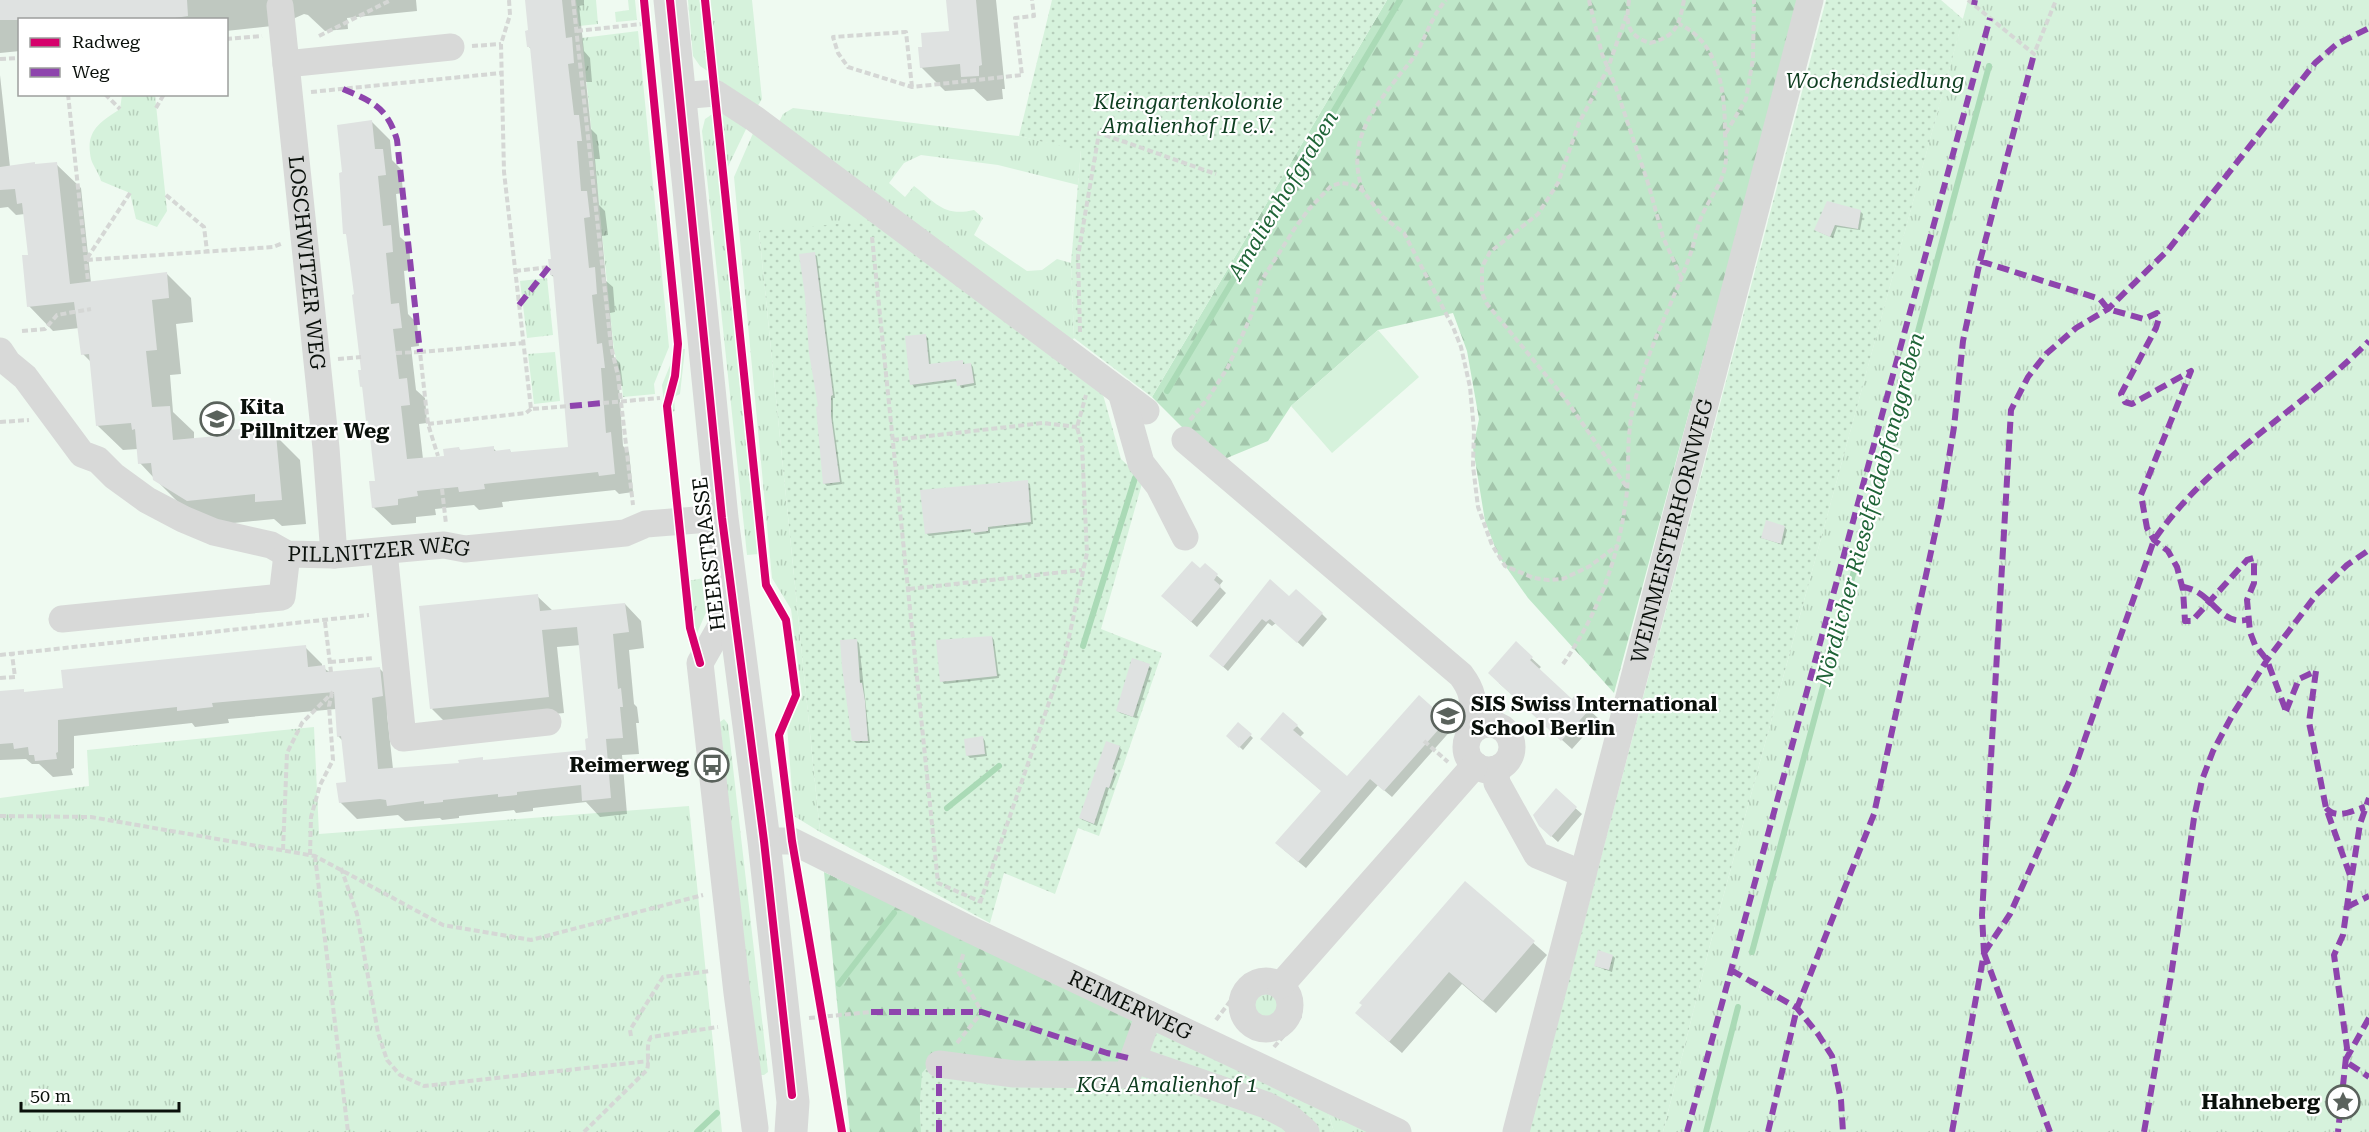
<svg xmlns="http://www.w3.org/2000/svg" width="2369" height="1132" viewBox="0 0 2369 1132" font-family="'Roboto Serif',serif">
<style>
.grass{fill:url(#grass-tufts)}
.forest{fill:url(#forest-firs)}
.garden{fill:url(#garden-dots)}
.pitch{fill:#d6f2dc}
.shadow{fill:#0003}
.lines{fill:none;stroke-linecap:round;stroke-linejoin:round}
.stream{stroke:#aadab6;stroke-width:6}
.building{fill:#dfe2e1}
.path{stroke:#d5d7d5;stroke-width:4;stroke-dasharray:6 3;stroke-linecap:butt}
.minor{stroke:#d8d9d8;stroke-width:27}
.major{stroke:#d8d9d8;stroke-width:33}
.quiet{stroke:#8e44ad;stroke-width:6;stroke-dasharray:12 6;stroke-linecap:butt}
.cycleway-casing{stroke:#fff;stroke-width:11}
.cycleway{stroke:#d6006c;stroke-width:8}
.labels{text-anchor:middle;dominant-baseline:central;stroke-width:4.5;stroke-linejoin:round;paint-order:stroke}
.park-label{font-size:21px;font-style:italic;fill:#0e3e20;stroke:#fff}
.street-label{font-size:21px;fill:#0a100b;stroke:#fff}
.poi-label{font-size:21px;font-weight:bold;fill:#0a100b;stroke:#fff;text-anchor:start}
.water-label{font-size:22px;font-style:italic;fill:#1f6437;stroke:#fff}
</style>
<defs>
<pattern id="grass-tufts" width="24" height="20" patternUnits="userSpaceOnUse" patternTransform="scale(1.5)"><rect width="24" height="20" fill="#d6f2dc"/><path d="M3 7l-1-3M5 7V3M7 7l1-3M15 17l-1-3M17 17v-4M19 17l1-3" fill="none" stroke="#b6cebb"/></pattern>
<pattern id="forest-firs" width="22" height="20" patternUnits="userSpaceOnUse" patternTransform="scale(1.5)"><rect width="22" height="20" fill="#bfe7c9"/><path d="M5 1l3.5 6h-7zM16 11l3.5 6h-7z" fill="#a3c5ab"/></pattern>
<pattern id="garden-dots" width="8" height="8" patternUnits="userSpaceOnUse" patternTransform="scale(1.5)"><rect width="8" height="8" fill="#d6f2dc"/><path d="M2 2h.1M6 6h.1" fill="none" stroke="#b6cebb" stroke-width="1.8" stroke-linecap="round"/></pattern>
</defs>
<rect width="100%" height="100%" fill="#effaf1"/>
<path class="grass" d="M576,0H596L598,24L579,26Z
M628,0H635L637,20L616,22L615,12L629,10Z
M688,0H702L709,72L700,66L693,56Z
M708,0H752L762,99L757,107L715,77Z
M1968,0H2369V1132H1663L1710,945Z
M638,31L669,347L654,384L655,394L623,397L621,376L614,351L582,38Z
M122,95H155L167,211L157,227L136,219L130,193L101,181C99,173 93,166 91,159C85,131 99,123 120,109Z
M793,108L1019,136L1081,150L1078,185L998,165L921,155L904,163L889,183L905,197L914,186C936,203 944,217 974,210L983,218L974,235L1027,271L1042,270L1057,259L1071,263L1074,338L1059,359L759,231L820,832L794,816L787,726L802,697L791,609L772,578L734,177L754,131L776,128L783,114Z
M720,112L748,125L725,173Z
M714,113L759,554L747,555L702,131L705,119Z
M547,278L553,335L527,338L520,281Z
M681,349H685L680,394L674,397L675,411L671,412C670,395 678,367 681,349Z
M555,352L560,401L534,404L528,354Z
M675,353L672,378L664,404L662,385Z
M709,577L710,603L695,638L688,581Z
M724,719L728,724L768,1072L764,1075H761L749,1008L720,722Z
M314,727L319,834L689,806L722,1132H0V798L89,786L87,750Z
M1250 1005a16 16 0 1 1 32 0a16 16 0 1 1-32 0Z
M1327,1109L1376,1132H1334Z"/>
<path class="forest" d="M1387,0H1799L1614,693L1528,598L1499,557L1485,521L1473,448L1479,419L1467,351L1453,313L1378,330L1291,406L1268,441L1222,460L1182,427L1152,397Z
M824,872L1139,1021L1123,1065L920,1099L921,1132H850Z"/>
<path class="garden" d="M1052,0H1387L1152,397L1074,338L1071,263L1081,151L1019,136Z
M1826,0H1941L1963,19L1710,945L1663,1132H1529Z
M870,221L1102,391L1121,459L1143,480L1101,629L1162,653L1099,836L1078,828L1055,894L1004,873L990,923L820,832L759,231Z
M1139,1021L1327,1109L1334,1132H921L920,1099L922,1073L939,1054L1021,1065H1123Z"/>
<path class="pitch" d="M1378,330L1419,377L1332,453L1291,406Z"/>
<path class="shadow" d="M0,0H416L417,11L347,18L348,29L325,31L308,15L304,14L295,18L290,24L226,31V20H20V51L0,53Z
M527,0H584V5L579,6L584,51L590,58L592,82H586L591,129L597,135L600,159H595L599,205L605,211L608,235L602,236L606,281L613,287L615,312L610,313L614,357L620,363L623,386H619L623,446L629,452L633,492L619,494L615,490L502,502L503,507L479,510L474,505L435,509L436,515L416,517V523L392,525L373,507L376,482L370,422L367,420L364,388L361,386L362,371L356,296L348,236L345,233L372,122L390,140L392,160L401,169L403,193L396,194L400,237L409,245L411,270L404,271L408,314L417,323L419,346L411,347L416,390L425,398L427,423L419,424L423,459L445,457L459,449L462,451L493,448L497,452L510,451L513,454L570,448L555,278L551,275L553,260L532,50L528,46L529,31Z
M948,0H996L1005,89H1002L1003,99L987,101L974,89L945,91L921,67L951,32Z
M0,75L10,167L56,164L81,188L91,283L166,273L191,298L193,322L176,324L181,374L170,375L173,412L194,432V440L230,437L252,429L260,437L275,435L300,460L306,524L282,526L274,519L213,525L180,504L155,479L140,463L138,449L123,450L98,426L91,362L83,354L79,328L53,331L29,306L30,256L25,214L16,215L8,207L0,208Z
M1860,211L1863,214L1860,230L1837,227L1833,238L1819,232Z
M814,254L817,256L835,398H833V420L842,484L827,486L824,483Z
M925,335L928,338L931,366L962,362L966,365L971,364L973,367L976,385L961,388L958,381L914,387L912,384Z
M1027,482L1030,484L1033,524L990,529V533L975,535L972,531L929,536L926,533Z
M1785,527L1787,530L1783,545L1762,538Z
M1205,565L1223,581L1219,586L1226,593L1197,627L1169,602Z
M537,596L553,611L625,604L641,621L644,648L629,650L634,704L637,707L639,723H636L639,754L622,755L627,814L600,817L586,802L533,808V811L516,813L514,810L459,816V818L442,820L440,818L405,821L398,815L357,819L340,802L347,783L343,741L338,736L336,709L228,719L229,723L195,727L192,723L74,736V768L71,769L73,775L53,777L39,764H32L26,759L0,760V691H23L25,693L65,689L305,647L322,664V667L331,673L379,668L396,685L387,714L393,769L460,765L482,759L485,762L588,751L590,740L581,645L557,647L564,713L448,725L432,709Z
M1289,598L1322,614L1327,619L1303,647L1276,623L1272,626L1268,623L1228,671L1211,656Z
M992,637L994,640L999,678L944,684L942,681Z
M856,640L859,643L870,743H856L854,741Z
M1516,644L1541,667L1538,670L1572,701L1575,697L1599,719L1572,749L1499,683Z
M1149,666L1152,668L1136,718L1120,713L1118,710Z
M1419,697L1453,728L1392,797L1378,785L1306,868L1284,850L1323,792L1269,746L1297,726L1304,733L1300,737L1347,778Z
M1238,724L1253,738L1243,750L1228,736Z
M983,738L985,741L987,756L970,758L967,755Z
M1119,747L1122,750L1114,772L1117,774L1111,789L1109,788L1097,826L1083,820L1080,818Z
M1556,791L1582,814L1558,842L1547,832Z
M1465,883L1547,955L1496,1013L1462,984L1402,1053L1370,1025Z
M1613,956L1615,958L1612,972L1595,966Z"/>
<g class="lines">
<path class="stream" d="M1167,391L1400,0
M1083,646L1135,478
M947,808L999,766
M1752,952L1989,66
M839,984L894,913
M697,1132L717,1113
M1706,1132L1738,1007"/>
</g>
<path class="building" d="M0,0H187L188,16L162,20H0Z
M525,0H562L566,38L572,37L574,63L568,64L574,115H579L582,141H577L581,191H587L590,217L584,218L589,268L595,267L597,294L592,295L597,344L602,343L605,368H601L606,433L611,432L615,474L599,476L598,472L484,484L485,489L459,492L458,487L417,491L418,496L398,499V505L372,508L369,481H375L368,420L366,421L362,386L360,387L358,370H361L352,295L354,294L346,234H343L339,173L342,172L337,125L372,120L375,149H383L386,175L378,176L383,226L391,225L393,252L386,253L391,304L399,303L402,328L393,329L399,379L407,378L410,405L401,406L407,459L444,456L443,449L459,447L460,450L494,446V451L510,449L511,452L568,447L553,275H550L548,259H551L530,47H527L525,31L528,30Z
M946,0H976L982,65L979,66V76L961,77L960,64L920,68L918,47H922L921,33L949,31Z
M35,162V164L57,162L70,284L167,272L169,298L152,300L157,350L146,351L152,407L170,406L173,440L228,435V430L253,428V436L276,434L282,500L255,502V494L187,501L153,480L151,463L138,464L135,429L132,430L131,423L96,426L89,354L81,355L74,302L27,307L22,255H28L22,203L17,204L15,189L0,190V167Z
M1827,201L1861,210L1858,229L1835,225L1830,237L1814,230Z
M815,252L833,395L831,396V416L840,482L823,484L816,407L818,406L809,353L805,296L799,254Z
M926,334L929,364L963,360V364L971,363L974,383L957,386L956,379L910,385L905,336Z
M1028,480L1031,522L988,527V531L971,533V529L925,534L920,490Z
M1766,520L1785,526L1781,544L1761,538Z
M1192,561L1200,568L1205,563L1218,574L1214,580L1221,586L1191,622L1161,596Z
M1270,579L1289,596L1296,589L1323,613L1297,643L1270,619L1266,622L1262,619L1223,667L1209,656Z
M538,594L540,611L625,603L629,632L613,634L618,689L621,688L623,707H620L623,738L606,739L611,798L582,801L581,785L517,792V795L498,797V794L443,800V802L424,804V801L387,806L386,800L380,799L339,803L336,783L346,782L341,736L337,737L334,692L212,703L213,707L177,711V707L58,720V752L56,753L57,759L35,761L34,755H29L28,747L14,749L13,743L0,744V691L24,689V692L63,688L61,670L306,645L308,667L325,665L326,672L380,667L383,696L372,698L378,769L459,763L458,760L483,757V760L586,750L585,739L588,738L577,627L542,630L549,697L430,709L419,606Z
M992,636L997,676L940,682L936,640Z
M857,639L860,683H862L865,701L868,741H852L842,667L840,640Z
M1516,641L1533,657L1530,660L1572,699L1575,695L1590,709L1561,741L1488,673Z
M1132,658L1150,664L1133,717L1116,711Z
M1419,695L1447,720L1384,791L1370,779L1298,862L1275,843L1321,791L1260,739L1283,712L1298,725L1293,730L1347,776Z
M1238,722L1252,734L1239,748L1226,736Z
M983,736L985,754L966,756L964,739Z
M1106,741L1120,746L1112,769L1115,770L1109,788L1106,787L1094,824L1079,818Z
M1556,788L1577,807L1551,837L1539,826L1533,815Z
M1465,881L1535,941L1483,1001L1449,972L1389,1042L1355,1013L1362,1005L1359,1003Z
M1598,950L1613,955L1609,970L1594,966Z"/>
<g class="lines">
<path class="path" d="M509,0L510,15L501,44L504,172L531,409L570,406
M573,0L611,346L618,376L633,505
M1589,0L1602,54L1615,85L1648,183L1663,237L1681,277
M1629,0C1626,23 1626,35 1650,43C1677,36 1679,25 1684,0
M1968,0L2034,54L2056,0
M577,31L641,24
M319,36L391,0
M226,39L262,36
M472,46L501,44
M0,59L20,58
M912,87L906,32L833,37L838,53L848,67L912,87L1022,75L1015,18L1034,16L1032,0
M311,92L501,73
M68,94L88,281
M105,94L120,109
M156,108L164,94
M1726,133L1746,99L1753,59L1754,0
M1363,191C1346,145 1370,113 1397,78C1404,69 1412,61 1417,52C1427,34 1432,16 1446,0
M130,193L86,260L273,247L283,243
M166,195L204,227L207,251
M872,237L938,883L981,902
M515,271L549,267
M22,331L45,329L57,315L91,309
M1080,332L1078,256L1099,133L1216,174
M420,352L524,343
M396,353L420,352L428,424L438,456
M338,359L361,357
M603,403L660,398
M1190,420L1209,397L1228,367L1251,316L1261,281L1295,228L1309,209L1331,186L1341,183L1351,184L1363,191L1383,217L1404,233L1453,327L1461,347L1470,387L1474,430L1473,466L1478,507L1492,545L1505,566L1534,578L1548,580L1563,579L1590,566L1618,545
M0,422L29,420
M428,424L526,413L531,409
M893,440L1043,423L1077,427
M1626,486L1564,397L1487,304L1482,293V267L1490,252L1538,214L1558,183L1579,123L1608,68L1627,14
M442,489L446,524
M909,589L1082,570
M325,622L331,672
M0,655L369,615
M330,662L374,658
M1563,664C1600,611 1620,554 1627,491C1629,469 1627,448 1630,427C1631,412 1636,397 1640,382C1653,338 1675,298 1690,255C1694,244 1696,232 1700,220C1707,202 1721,186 1725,167C1727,157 1726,145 1725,135C1725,95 1721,43 1679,24
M0,678L15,677L12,654
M1424,741L1448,762
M0,816L91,817L315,856L443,925L531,940L703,895
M283,850L287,753L302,723L333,692
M310,855L311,817L320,785L333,760L329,706L332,693
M315,856L348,1132
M341,868L357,914L378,1033L387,1060L400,1075L424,1086L649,1061
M980,903L1065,656L1087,553L1082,446L1077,427L1086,395
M809,1018L871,1012
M1216,1020L1247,979L1262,973
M631,1036L630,1030L663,977L711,971
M957,1043L982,1012L958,971L964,952
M1274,1047L1300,1017L1301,999
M584,1132L647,1070C650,1059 645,1046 651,1037L718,1027"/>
<g class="minor">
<path id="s1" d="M280,6L326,448L334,555"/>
<path d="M286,64L451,47"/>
<path d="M679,96L715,93L755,119L1146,411"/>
<path id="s2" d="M0,351L8,363L25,377L82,454L98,460L114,476L147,500L183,519L214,532L271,545L287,554L334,555L444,545L465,549L625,533L646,524L722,518"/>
<path d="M1121,392L1141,463L1159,486L1185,537"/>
<path d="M1185,440L1461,675C1479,699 1470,706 1471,732"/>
<path d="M384,551L403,738L548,722"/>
<path d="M733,605L700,663L737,993L755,1128"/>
<path d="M62,619L282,597L287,554"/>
<circle cx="1489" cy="747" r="23"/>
<path d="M1495,769L1497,783L1537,855L1583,874"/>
<path id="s3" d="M764,841H792L971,930L1398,1132"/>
<circle cx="1266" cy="1005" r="24"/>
<path d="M1281,985L1475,765"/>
<path d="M1133,1059L1149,1014"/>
<path d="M939,1064L1014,1074L1128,1075L1133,1059L1266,1105L1289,1117L1306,1132"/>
<path id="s4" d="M1516,1132L1810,0"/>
</g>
<path class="major" d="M670,0L722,518L764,841L793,1102L791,1132"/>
<path class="quiet" d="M1974,5L1975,0
M343,89C373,102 387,107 397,140L420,352
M1980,261L2034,54
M519,305L549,267
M570,406L603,403
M2181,586C2187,588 2193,589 2199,593C2215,603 2226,627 2249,619
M2316,671L2309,722L2326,808L2351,878L2343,935L2334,955L2347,1048L2338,1132
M2286,711L2299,679L2316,671
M2326,808C2337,820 2351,811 2365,807
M2352,875L2360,824L2369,798
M2347,907L2369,896
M1984,953L2010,914L2073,773L2154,540C2210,458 2300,411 2369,341
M1984,953L2050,1132
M1731,970L1797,1008L1818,1034L1832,1056L1841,1100L1843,1132
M871,1012H982L1107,1053L1133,1059
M2369,1018L2345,1061L2369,1077
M939,1132V1064
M1687,1132L1990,18
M1768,1132L1797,1008L1874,814L1941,506L1954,427L1963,341L1980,261L2100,299L2108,309L2144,319L2157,313L2159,318L2156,328L2121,394L2125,402L2132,404L2191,371L2141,495L2147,528L2154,540L2168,551L2177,567L2183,590L2185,621H2192L2247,560L2254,558V583L2247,600L2250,632L2255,645L2267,660L2286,711
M1952,1132L1984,953L1982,915L2011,410L2028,377L2046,354L2076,328L2108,309L2168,250L2315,63L2337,44L2369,28
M2144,1132L2171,976L2194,818L2202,780L2213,751L2233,714L2267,660L2316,595L2347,565L2369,550"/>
<defs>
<path id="cycleway" d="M644,0L678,344L675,376L667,406L690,628L700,663
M670,0L722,518L764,841L792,1095
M705,0L766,585L786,620L796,695L779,735L792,841L842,1132"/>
</defs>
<use href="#cycleway" class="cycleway-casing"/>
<use href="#cycleway" class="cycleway"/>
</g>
<defs>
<symbol id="school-ring" viewBox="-11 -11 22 22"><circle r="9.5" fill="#fff" stroke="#5a625c" stroke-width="1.5"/><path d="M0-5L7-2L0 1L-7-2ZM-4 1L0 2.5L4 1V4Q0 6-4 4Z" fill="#5a625c"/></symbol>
<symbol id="bus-ring" viewBox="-11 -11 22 22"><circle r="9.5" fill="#fff" stroke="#5a625c" stroke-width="1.5"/><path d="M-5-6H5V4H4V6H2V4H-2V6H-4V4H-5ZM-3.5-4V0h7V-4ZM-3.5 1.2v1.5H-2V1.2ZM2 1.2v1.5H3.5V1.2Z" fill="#5a625c"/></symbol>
<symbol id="sight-ring" viewBox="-11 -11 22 22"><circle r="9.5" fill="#fff" stroke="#5a625c" stroke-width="1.5"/><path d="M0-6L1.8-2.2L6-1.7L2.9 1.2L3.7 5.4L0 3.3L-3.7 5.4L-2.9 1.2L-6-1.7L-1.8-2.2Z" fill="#5a625c"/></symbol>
</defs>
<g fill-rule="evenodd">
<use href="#school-ring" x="198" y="400" width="38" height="38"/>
<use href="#school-ring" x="1429" y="697" width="38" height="38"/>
<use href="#bus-ring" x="693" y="746" width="38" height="38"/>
<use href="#sight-ring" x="2324" y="1083" width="38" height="38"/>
</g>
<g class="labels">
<g class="park-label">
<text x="1875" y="81">Wochendsiedlung</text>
<text x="1188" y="102">Kleingartenkolonie<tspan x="1188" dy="24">Amalienhof II e.V.</tspan></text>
<text x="1167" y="1085">KGA Amalienhof 1</text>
</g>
<g class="street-label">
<text stroke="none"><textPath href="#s1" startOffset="258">LOSCHWITZER WEG</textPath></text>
<text stroke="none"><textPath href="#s4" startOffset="621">WEINMEISTERHORNWEG</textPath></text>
<text stroke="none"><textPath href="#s2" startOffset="456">PILLNITZER WEG</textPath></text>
<text transform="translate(709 554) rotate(-97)">HEERSTRASSE</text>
<text stroke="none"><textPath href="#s3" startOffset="404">REIMERWEG</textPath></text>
</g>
<g class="poi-label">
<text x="240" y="407">Kita<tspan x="240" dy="24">Pillnitzer Weg</tspan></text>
<text x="1471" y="704">SIS Swiss International<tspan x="1471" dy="24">School Berlin</tspan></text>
<text x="689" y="765" text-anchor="end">Reimerweg</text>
<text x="2320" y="1102" text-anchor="end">Hahneberg</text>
</g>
<g class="water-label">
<text transform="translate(1283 195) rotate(-59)">Amalienhofgraben</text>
<text transform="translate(1870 509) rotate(-75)">Nördlicher Rieselfeldabfanggraben</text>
</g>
</g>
<rect x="18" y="18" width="210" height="78" fill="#ffffff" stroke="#9d9f9d" stroke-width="1.5"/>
<rect x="30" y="38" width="30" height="9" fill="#d6006c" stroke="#9d9f9d" stroke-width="1.5"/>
<text x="72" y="48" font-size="18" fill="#0a100b">Radweg</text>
<rect x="30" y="68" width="30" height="9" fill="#8e44ad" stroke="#9d9f9d" stroke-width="1.5"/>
<text x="72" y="78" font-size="18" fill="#0a100b">Weg</text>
<path d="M21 1102v9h158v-9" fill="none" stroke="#0a100b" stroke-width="3"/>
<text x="30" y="1102" font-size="18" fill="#0a100b" stroke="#ffffff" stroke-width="4.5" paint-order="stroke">50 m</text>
</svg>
